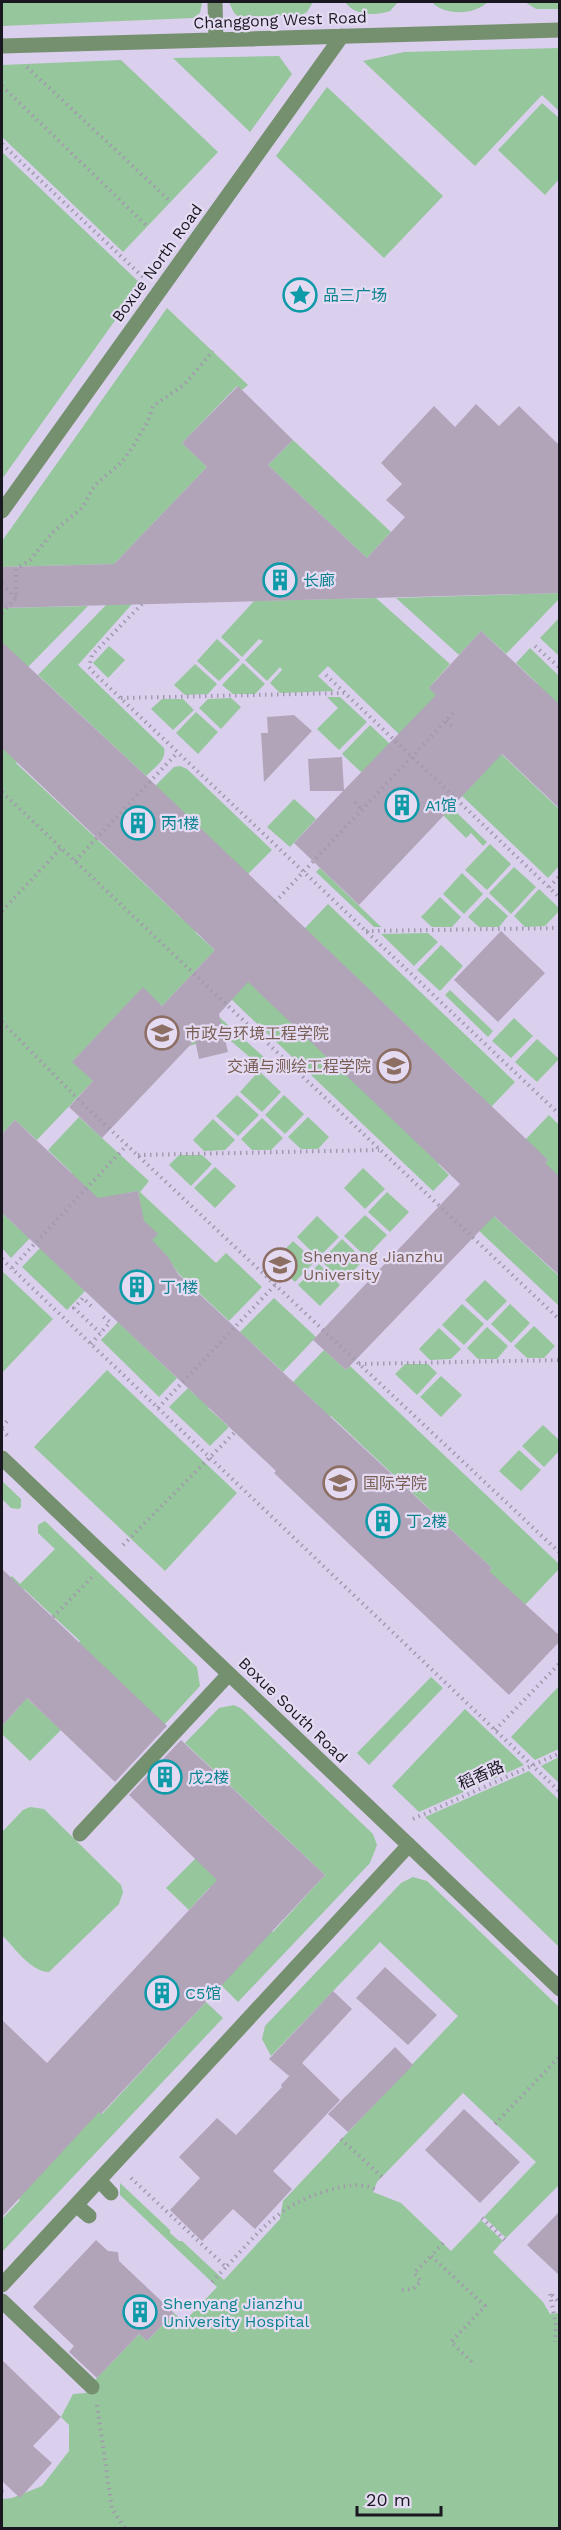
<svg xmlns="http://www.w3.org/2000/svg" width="561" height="2530" viewBox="0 0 561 2530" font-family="'Work Sans','Noto Sans SC',sans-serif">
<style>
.built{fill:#dbcfee}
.green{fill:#96c69b}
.building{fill:#b1a3b8}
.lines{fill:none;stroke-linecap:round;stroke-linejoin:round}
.path{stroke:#a19aad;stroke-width:4;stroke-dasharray:1.5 4.5;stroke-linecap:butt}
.lane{stroke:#75906e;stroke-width:15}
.labels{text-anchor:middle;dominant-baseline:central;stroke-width:4.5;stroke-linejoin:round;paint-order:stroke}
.street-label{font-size:16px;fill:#1a1720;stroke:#e4dbf3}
.culture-label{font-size:16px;fill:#0d838f;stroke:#e4dbf3;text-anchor:start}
.education-label{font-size:16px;fill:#785e54;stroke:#e4dbf3;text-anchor:start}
</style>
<rect width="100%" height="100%" fill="#e4dbf3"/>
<path class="built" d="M2,2H559V2528H2Z"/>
<path class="green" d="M2,2H202V3L200,13L193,18L2,26Z
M229,2H313L307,12L301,15L239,17L234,13Z
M345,2H398L390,11C375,16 355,16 345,2Z
M432,2H488C475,15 444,16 432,2Z
M525,2H559V9H536Z
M559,48V111L542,95L475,166L363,61L404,52Z
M279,56L292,74L250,132L173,58Z
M121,60L218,152L123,252L2,137V65Z
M327,87L443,196L384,258L276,156Z
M542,103L560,119L559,179L545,195L498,150Z
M2,152L141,284L2,479Z
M167,308L248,385L242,390L237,386L182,443L207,467L114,564L2,567V541Z
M293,440L391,532L367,558L268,465Z
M560,593L559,599L506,654L481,631L459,655L396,598Z
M376,598L450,664L429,688L448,705L399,734L328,666L318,676L334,691L280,693L270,683L282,670L280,667L267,681L245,660L263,641L259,639L242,657L221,637L254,601Z
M132,604L78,665L164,748C167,760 154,768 146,776L38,675L106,605Z
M88,606L28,667L2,644V608Z
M559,618V656L540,638Z
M217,639L240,660L219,681L197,661Z
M109,646L125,660L108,678L93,663Z
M530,648L559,676V705L517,707L538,684L516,663Z
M243,663L265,684L255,694H233L222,685Z
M195,664L217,684L208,694L185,695L174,685Z
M327,697H340L367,722L339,750L317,729L338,708Z
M231,698L241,707L221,729L199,708L208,699Z
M162,699H183L194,710L173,730L151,709Z
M196,712L218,732L198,754L176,733Z
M370,725L390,744L362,773L342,754Z
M38,739L16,763L180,917L217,908L195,932L215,950L162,1006L143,988L73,1061L93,1081L37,1140L15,1120L2,1134V748L7,752Z
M496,749L559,809V866L548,878L462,796Z
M180,766L187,769L272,850L247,875L155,786L174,767Z
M294,799L316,819L290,847L267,827Z
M451,807L487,842L483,846L471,833L466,838L443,815Z
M490,844L511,864L487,890L465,870Z
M514,867L536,887L511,914L489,893Z
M320,868L379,925L382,927H374L316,872Z
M462,873L483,894L464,914L443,894Z
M539,889L559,908V911L545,926L525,927L514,916Z
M440,897L461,917L452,927H432L421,917Z
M487,897L508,916L499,927H479L468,917Z
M328,904L515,1082L472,1127L459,1114L478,1093L318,941L286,948Z
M428,933L438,942L414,966L381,934Z
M441,945L463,966L440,991L417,970Z
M227,962L460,1141L438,1164L449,1175L433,1191L210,979Z
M450,990L493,1031L488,1037L445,995Z
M218,1016L265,1058L259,1065L225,1036L189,1046Z
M514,1018L533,1036L511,1058L492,1041Z
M537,1039L559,1059L537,1082L515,1062Z
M259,1071L281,1092L262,1112L240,1092Z
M237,1095L259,1115L238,1136L216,1116Z
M284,1095L304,1114L285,1134L265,1115Z
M549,1115L559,1125V1177L529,1181L548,1160L525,1140Z
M79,1117L149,1181L140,1192L216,1263L226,1253L262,1287L229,1321L178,1273L164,1253L147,1245L138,1191L122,1194L128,1223L52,1193L72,1173L48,1150Z
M308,1117L329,1137L318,1149H301L288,1137Z
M262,1118L283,1138L271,1150H252L241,1139Z
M213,1119L235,1140L225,1150L204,1151L193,1140Z
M179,1155H202L212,1164L191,1186L169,1165Z
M215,1167L236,1186L215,1208L194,1188Z
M363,1168L385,1189L365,1209L344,1188Z
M387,1192L409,1212L390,1232L368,1212Z
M472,1196L559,1276V1306L458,1211Z
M2,1213L19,1229L51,1216L11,1258L2,1248Z
M365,1215L387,1235L366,1257L344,1236Z
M317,1216L339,1237L318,1258L297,1237Z
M342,1239L364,1260L343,1281L321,1261Z
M293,1241L315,1261L295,1282L273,1262Z
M40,1248L85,1291L67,1310L22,1267Z
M319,1264L340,1285L320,1306L298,1285Z
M2,1271L53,1319L2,1373Z
M485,1280L507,1301L487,1321L465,1300Z
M274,1298L316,1337L283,1372L240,1332Z
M462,1304L484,1324L464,1345L442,1325Z
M510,1304L530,1323L511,1343L491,1324Z
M118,1322L177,1378L159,1397L101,1340Z
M534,1326L555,1346L544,1358H527L514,1346Z
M487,1327L508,1346L497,1359H478L467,1348Z
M439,1328L461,1349L451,1359L430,1360L419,1349Z
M324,1350L346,1370L350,1366L559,1564V1569L525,1605L470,1592L492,1568L331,1416L307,1440L294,1428L317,1404L293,1382Z
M405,1364H428L437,1373L417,1395L395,1374Z
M107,1370L237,1493L165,1571L34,1447Z
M441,1376L462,1395L441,1417L420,1397Z
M228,1386L208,1408L229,1427L210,1446L169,1407L188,1388L195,1395Z
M543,1425L560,1441L559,1451L544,1467L522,1446Z
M519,1450L541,1470L521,1491L499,1471Z
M2,1481L21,1499V1507L19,1509L11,1508L2,1499Z
M45,1521L197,1667L200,1686L165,1724L60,1664L80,1641L24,1589L2,1611V1587L12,1576L20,1584L55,1549L38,1533V1525Z
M4,1677L61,1730L30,1761L2,1734V1726L20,1706L2,1689V1680Z
M431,1677L443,1688L369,1765L357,1753Z
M559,1686V1749L535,1760L511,1737Z
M234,1705L242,1709L373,1834L377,1845L370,1863L238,2002L221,1985L249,1910L273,1932L325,1875L185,1743L219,1708Z
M465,1709L524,1765L419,1812L392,1786Z
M559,1757V1783L541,1766Z
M529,1771L559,1800V1947L425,1817Z
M30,1807L44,1809L121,1885L123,1892L119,1904L49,1972C31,1972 14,1947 2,1935V1832L23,1810Z
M196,1858L238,1900L231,1907L209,1888L189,1910L166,1888Z
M413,1877L427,1881L559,2007V2185L506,2238L484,2217L536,2162L463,2093L377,2182L373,2192L401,2203L451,2251L481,2220L503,2241L493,2252L543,2302L550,2314L559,2313V2528H2V2499L12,2498L42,2486L69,2451V2425L61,2417L73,2394L86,2393L95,2380L139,2334L147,2341L174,2313L184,2322L217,2287L120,2195V2183L170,2230V2233L179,2241H182L224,2280L280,2219L283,2201L458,2016L380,1942L271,2056L262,2039L265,2026L401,1883Z
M206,2002L223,2018L2,2252V2219L20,2200L2,2182V2173L77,2092L102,2114Z"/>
<path class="building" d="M238,386L293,440L268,465L367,558L405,517L386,500L402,484L381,463L434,406L455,427L476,404L499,426L519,406L560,446V593L2,608V567L114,564L207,467L182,443Z
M481,631L560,705V809L502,754L359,905L294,843L343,791H310L308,759L342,757L344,790L436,695L429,688Z
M2,642L146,776L548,1160L545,1163L560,1177V1276L494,1216L346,1370L313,1340L460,1184L248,982L219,1014L228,1052L199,1059L195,1040L102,1138L69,1107L93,1081L72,1062L143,987L162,1006L215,950L2,748Z
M294,715L312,731L264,782L261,733H268L267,717Z
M501,931L545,973L498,1022L454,980Z
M15,1120L98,1198L138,1191L144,1221L158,1234L152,1240L168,1257L178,1274L492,1568L489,1571L560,1636V1641L509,1695L274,1473L276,1471L2,1213V1134Z
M2,1569L167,1726L115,1782L27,1698L2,1726Z
M181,1740L325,1875L101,2114L99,2112L2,2217V2020L47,2063L217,1880L129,1795Z
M385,1967L437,2015L408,2045L356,1998Z
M333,1991L352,2009L302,2063L340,2100L273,2171L292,2189L255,2229L233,2209L202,2241L170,2210L200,2178L179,2157L217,2118L236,2135L282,2087L281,2085L294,2071L289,2076L269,2059Z
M395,2047L413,2065L348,2132L328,2114Z
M464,2109L520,2162L480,2203L425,2150Z
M560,2211V2276L527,2245Z
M96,2240L108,2251L118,2252L119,2261L174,2313L147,2341L139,2334L97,2378L69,2352L74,2346L33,2307Z
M2,2360L61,2417L33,2446L52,2463L20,2498L2,2481Z"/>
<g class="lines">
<path class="path" d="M27,67L171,202
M2,86L147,226
M2,144L143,277
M2,584L16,598
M142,604L92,655L89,667L93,672L560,1115
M2,613L16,598V569L30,560L54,531L82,508L95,485L122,462L134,445L148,421L153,406L184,385L213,351
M535,646L560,668
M326,675L560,898
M121,698L344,693
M446,721L453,727
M2,792L560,1320
M355,802L362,810
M75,861L178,752
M549,887L560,876
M275,902L454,712
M2,911L61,848
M366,931L560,928
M2,1022L81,1102L560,1553
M138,1155L379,1150
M2,1259L560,1792
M12,1268L127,1145
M91,1306L83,1298L74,1308L100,1333
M91,1344L110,1322L101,1315
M359,1364L560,1360
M158,1408L275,1285
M2,1427L7,1421
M2,1430L10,1438
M123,1545L235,1432
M53,1617L95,1574
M495,1730L560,1663
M413,1819L560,1753
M495,2124L560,2056
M341,2139L382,2177
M131,2178L226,2267C261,2230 278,2205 329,2190C346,2186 358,2182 375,2189
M482,2218L505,2240
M443,2243L431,2256L485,2306L451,2342L472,2362
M212,2282L226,2267
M402,2290L413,2289L421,2281L414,2273L431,2256
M550,2294L556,2325L555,2342
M552,2295L560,2303
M97,2405L112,2509L125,2528
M2,2491H5"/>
<path class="lane" d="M215,2L216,40
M2,46L560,30
M2,511L342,36
M2,1458L560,1989
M80,1834L229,1674
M99,2180L111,2193
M76,2205L89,2216
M2,2285L409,1845
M2,2301L92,2387"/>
</g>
<defs>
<symbol id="sight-ring" viewBox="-11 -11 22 22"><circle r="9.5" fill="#e4dbf3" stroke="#0f9aa8" stroke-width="1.5"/><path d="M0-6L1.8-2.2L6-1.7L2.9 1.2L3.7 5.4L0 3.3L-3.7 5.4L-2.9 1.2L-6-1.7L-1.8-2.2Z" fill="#0f9aa8"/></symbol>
<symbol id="building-ring" viewBox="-11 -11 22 22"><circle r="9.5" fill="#e4dbf3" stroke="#0f9aa8" stroke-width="1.5"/><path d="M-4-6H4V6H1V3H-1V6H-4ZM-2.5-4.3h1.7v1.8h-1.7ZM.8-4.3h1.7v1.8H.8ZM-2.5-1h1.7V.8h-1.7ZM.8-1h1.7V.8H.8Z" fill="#0f9aa8"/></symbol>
<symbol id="university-ring" viewBox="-11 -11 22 22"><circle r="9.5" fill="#e4dbf3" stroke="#8d6e63" stroke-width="1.5"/><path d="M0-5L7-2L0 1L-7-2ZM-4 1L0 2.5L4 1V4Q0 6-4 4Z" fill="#8d6e63"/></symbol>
</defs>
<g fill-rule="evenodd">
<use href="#sight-ring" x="281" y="276" width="38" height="38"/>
<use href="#building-ring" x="261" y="561" width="38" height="38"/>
<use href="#building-ring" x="383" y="786" width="38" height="38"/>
<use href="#building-ring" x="119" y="804" width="38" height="38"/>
<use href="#university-ring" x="143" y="1014" width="38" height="38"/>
<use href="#university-ring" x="375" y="1047" width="38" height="38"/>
<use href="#university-ring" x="261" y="1246" width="38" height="38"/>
<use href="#building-ring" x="118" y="1268" width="38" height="38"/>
<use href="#university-ring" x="321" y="1464" width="38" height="38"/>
<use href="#building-ring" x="364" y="1502" width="38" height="38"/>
<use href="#building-ring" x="146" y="1758" width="38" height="38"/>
<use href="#building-ring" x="143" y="1974" width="38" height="38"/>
<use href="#building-ring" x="121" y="2293" width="38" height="38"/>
</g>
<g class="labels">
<g class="street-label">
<text transform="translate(280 20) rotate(-2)">Changgong West Road</text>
<text transform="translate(157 263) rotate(-54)">Boxue North Road</text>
<text transform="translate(293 1710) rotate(44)">Boxue South Road</text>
<text transform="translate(481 1775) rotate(-24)">稻香路</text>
</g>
<g class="culture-label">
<text x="323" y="295">品三广场</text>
<text x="303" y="580">长廊</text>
<text x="425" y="805">A1馆</text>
<text x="161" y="823">丙1楼</text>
<text x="160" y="1287">丁1楼</text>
<text x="406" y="1521">丁2楼</text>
<text x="188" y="1777">戊2楼</text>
<text x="185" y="1993">C5馆</text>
<text x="163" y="2303">Shenyang Jianzhu<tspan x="163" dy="18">University Hospital</tspan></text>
</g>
<g class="education-label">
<text x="185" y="1033">市政与环境工程学院</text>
<text x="371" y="1066" text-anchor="end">交通与测绘工程学院</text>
<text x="303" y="1256">Shenyang Jianzhu<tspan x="303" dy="18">University</tspan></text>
<text x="363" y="1483">国际学院</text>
</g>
</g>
<rect width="561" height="2530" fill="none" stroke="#1a1720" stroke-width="6"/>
<path d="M357 2506v9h84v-9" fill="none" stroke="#1a1720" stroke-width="3"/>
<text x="366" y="2506" font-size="18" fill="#1a1720" stroke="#e4dbf3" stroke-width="4.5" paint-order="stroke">20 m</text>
</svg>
